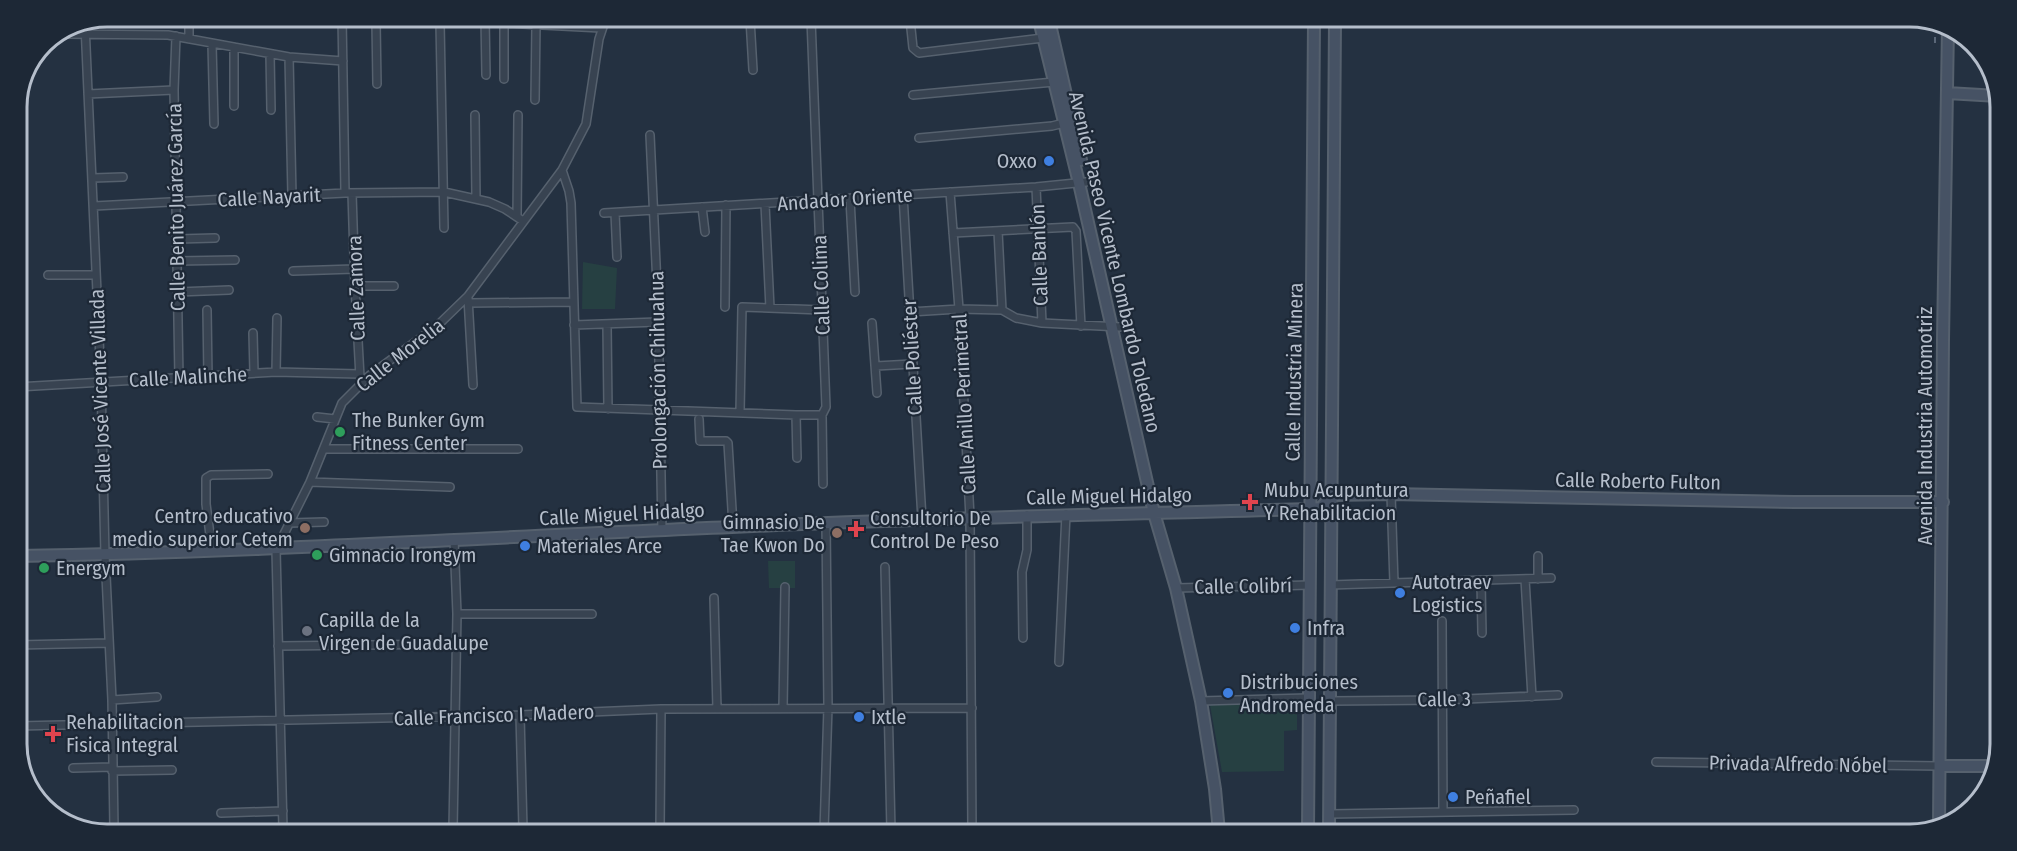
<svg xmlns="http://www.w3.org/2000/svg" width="2017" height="851" viewBox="0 0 2017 851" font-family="'Fira Sans Condensed',sans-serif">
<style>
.green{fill:#264042}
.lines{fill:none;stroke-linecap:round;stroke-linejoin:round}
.street-casing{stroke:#56616e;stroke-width:10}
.secondary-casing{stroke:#56616e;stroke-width:14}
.street{stroke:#384351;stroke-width:7}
.secondary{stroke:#465264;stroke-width:10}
.rail{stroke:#5a6778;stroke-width:2;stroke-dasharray:6 6;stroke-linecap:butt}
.shop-dot{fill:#3f7fe0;stroke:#1d2836;stroke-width:2}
.leisure-dot{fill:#2e9e5b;stroke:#1d2836;stroke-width:2}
.health-dot{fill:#e0444e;stroke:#1d2836;stroke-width:2}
.education-dot{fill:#8d6e63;stroke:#1d2836;stroke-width:2}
.worship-dot{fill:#6b7280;stroke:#1d2836;stroke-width:2}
.labels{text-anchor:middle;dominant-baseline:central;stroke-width:4.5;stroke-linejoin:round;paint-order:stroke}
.poi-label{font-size:20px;fill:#b5becb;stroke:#1d2836;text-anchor:start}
.street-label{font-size:20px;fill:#b5becb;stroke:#1d2836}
.rim{fill:none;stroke:#b5becb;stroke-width:3}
</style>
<rect width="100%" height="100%" fill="#243141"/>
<path class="green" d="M583,262L617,268L615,309H582Z
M768,561H795V588H769Z
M1297,699V730L1284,731V771L1222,772L1210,705Z"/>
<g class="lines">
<defs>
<path id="street" d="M342,17L345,193
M485,18L486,75
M750,19L753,70
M910,19L913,48L919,53L1043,38
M342,22H485L601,28
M504,22V79
M376,23L377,84
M440,23L444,228
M85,25L101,382L105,555L112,700L114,828
M64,34L168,35L289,57L343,61
M176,36L174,90L179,378
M189,39V17
M212,44L214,124
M234,47V106
M270,54L271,110
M289,57L292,196
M88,94L174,90
M913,95L1054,82
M535,100L536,24
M475,115L476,198
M650,135L658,307L662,531
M919,138L1052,126L1064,123
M562,170L569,191L571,203L577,407L796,415H822L826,407L811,19
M93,178L123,177
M1036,187L1042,323
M950,192L959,309L970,517L972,831
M352,193L355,286L360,377
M903,195L922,519
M850,199L855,292
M765,204L770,308
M94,206L345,193L444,192L489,202L505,209L523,221
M702,207L705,232
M604,213L1036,187L1086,182
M615,213L617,257
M517,217L518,115
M998,231L1002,310
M953,233L1073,227L1076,231L1081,326
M178,239L215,238
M178,261L235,260
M293,271L354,269
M48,275H95
M355,286H394
M178,292L229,290
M468,298L473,385
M469,303L574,302
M725,307L726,205
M207,310L208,377
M910,312L959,309L1002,310L1016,318L1042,323L1120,327
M872,323L877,393
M574,325L658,322
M607,325L608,409
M253,333L254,373
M876,366L912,364
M276,372L277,318
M17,387L276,372L359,374
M740,412L742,307L822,310
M796,415L797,458
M822,415L823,484
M317,417L335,419
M699,419L700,441H726L728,443L733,526
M324,449H518
M310,482L450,487
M1391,494L1394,583
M290,523L324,522
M212,550L206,504V478L211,475L268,474
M1538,556V579
M885,567L891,831
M1525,579L1532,697
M1481,581L1482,633
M1330,585L1551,578
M1176,588L1310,585
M714,598L717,709
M457,614H592
M1442,621L1443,812
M1023,638L1022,572L1027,550V515
M17,645L109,643
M278,646L456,644
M1059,662L1066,514
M112,700L157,697
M1201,701L1308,698
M1331,701L1442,700L1558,695
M783,708L785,587
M520,715L523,829
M17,726L520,715L661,709L972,708
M1656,762L1940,766
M73,768L112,767
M112,771L172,770
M221,813L283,811
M1330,814L1574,810
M283,829L276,550L310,482L342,403L370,375L437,326L468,296L562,170L586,124L599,39L606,18
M453,829L457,614L454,539
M660,830L661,709
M694,830H824
M824,831L828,707L826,524"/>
<path id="secondary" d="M1039,20L1079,183L1154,513L1176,588L1201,701L1215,789L1219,832
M1049,20L1081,160
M1947,93L1998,96
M1332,495L1391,494L1795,502H1943
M17,556C255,552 493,537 732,527C925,518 1118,514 1311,509L1321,508L1332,495
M1940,766H1994
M1939,826L1943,340L1948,26
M1308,832L1314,21
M1329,832L1335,21"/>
</defs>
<use href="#street" class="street-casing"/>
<use href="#secondary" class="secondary-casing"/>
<use href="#street" class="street"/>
<use href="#secondary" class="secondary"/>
<path class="rail" d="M1935,43V23"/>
</g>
<g class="shop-dot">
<circle cx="1049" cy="161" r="6"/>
<circle cx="525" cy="546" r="6"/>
<circle cx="1400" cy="593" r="6"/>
<circle cx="1295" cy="628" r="6"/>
<circle cx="1228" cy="693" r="6"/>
<circle cx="859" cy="717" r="6"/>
<circle cx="1453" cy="797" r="6"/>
</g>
<g class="leisure-dot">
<circle cx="340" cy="432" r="6"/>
<circle cx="317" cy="555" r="6"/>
<circle cx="44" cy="568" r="6"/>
</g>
<g class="health-dot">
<path d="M1247 493h6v6h6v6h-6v6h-6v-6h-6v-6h6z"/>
<path d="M853 520h6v6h6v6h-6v6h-6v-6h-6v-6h6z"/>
<path d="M50 725h6v6h6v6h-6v6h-6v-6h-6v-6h6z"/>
</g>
<g class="education-dot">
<circle cx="305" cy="528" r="6"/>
<circle cx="837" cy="533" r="6"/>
</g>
<circle class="worship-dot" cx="307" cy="631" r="6"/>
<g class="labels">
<g class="poi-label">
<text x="1037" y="161" text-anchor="end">Oxxo</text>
<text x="352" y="420">The Bunker Gym<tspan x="352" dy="23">Fitness Center</tspan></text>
<text x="1264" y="490">Mubu Acupuntura<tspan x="1264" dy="23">Y Rehabilitacion</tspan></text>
<text x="293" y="516" text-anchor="end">Centro educativo<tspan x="293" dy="23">medio superior Cetem</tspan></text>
<text x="870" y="518">Consultorio De<tspan x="870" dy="23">Control De Peso</tspan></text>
<text x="825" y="522" text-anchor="end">Gimnasio De<tspan x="825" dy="23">Tae Kwon Do</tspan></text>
<text x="537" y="546">Materiales Arce</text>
<text x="329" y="555">Gimnacio Irongym</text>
<text x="56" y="568">Energym</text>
<text x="1412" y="582">Autotraev<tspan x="1412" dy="23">Logistics</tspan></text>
<text x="319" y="620">Capilla de la<tspan x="319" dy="23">Virgen de Guadalupe</tspan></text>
<text x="1307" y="628">Infra</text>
<text x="1240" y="682">Distribuciones<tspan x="1240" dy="23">Andromeda</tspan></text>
<text x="871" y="717">Ixtle</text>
<text x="66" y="722">Rehabilitacion<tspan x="66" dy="23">Fisica Integral</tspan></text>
<text x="1465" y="797">Peñafiel</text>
</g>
<g class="street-label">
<text transform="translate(269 197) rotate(-3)">Calle Nayarit</text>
<text transform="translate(845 199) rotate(-4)">Andador Oriente</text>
<text transform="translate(176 207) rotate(-91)">Calle Benito Juárez García</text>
<text transform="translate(1039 255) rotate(-92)">Calle Banlón</text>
<text transform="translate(1115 262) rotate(77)">Avenida Paseo Vicente Lombardo Toledano</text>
<text transform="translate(821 285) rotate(-92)">Calle Colima</text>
<text transform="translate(356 288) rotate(-92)">Calle Zamora</text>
<text transform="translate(400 355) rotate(-38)">Calle Morelia</text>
<text transform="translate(912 357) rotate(-93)">Calle Poliéster</text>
<text transform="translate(658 370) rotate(-91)">Prolongación Chihuahua</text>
<text transform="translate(1294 372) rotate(-89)">Calle Industria Minera</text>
<text transform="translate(188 377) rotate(-3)">Calle Malinche</text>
<text transform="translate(100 391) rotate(-92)">Calle José Vicente Villada</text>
<text transform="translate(964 404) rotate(-93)">Calle Anillo Perimetral</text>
<text transform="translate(1925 426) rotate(-90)">Avenida Industria Automotriz</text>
<text transform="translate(1638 481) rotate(1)">Calle Roberto Fulton</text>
<text transform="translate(1109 496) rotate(-1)">Calle Miguel Hidalgo</text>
<text transform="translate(622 514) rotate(-3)">Calle Miguel Hidalgo</text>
<text transform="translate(1243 586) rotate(-1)">Calle Colibrí</text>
<text transform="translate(1444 699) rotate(-1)">Calle 3</text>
<text transform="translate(494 715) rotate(-2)">Calle Francisco I. Madero</text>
<text transform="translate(1798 764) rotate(1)">Privada Alfredo Nóbel</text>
</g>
</g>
<path d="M0 0H2017V851H0ZM107 27H1910A80 80 0 0 1 1990 107V744A80 80 0 0 1 1910 824H107A80 80 0 0 1 27 744V107A80 80 0 0 1 107 27Z" fill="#1d2836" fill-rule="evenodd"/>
<path class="rim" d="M107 27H1910A80 80 0 0 1 1990 107V744A80 80 0 0 1 1910 824H107A80 80 0 0 1 27 744V107A80 80 0 0 1 107 27Z"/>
</svg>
